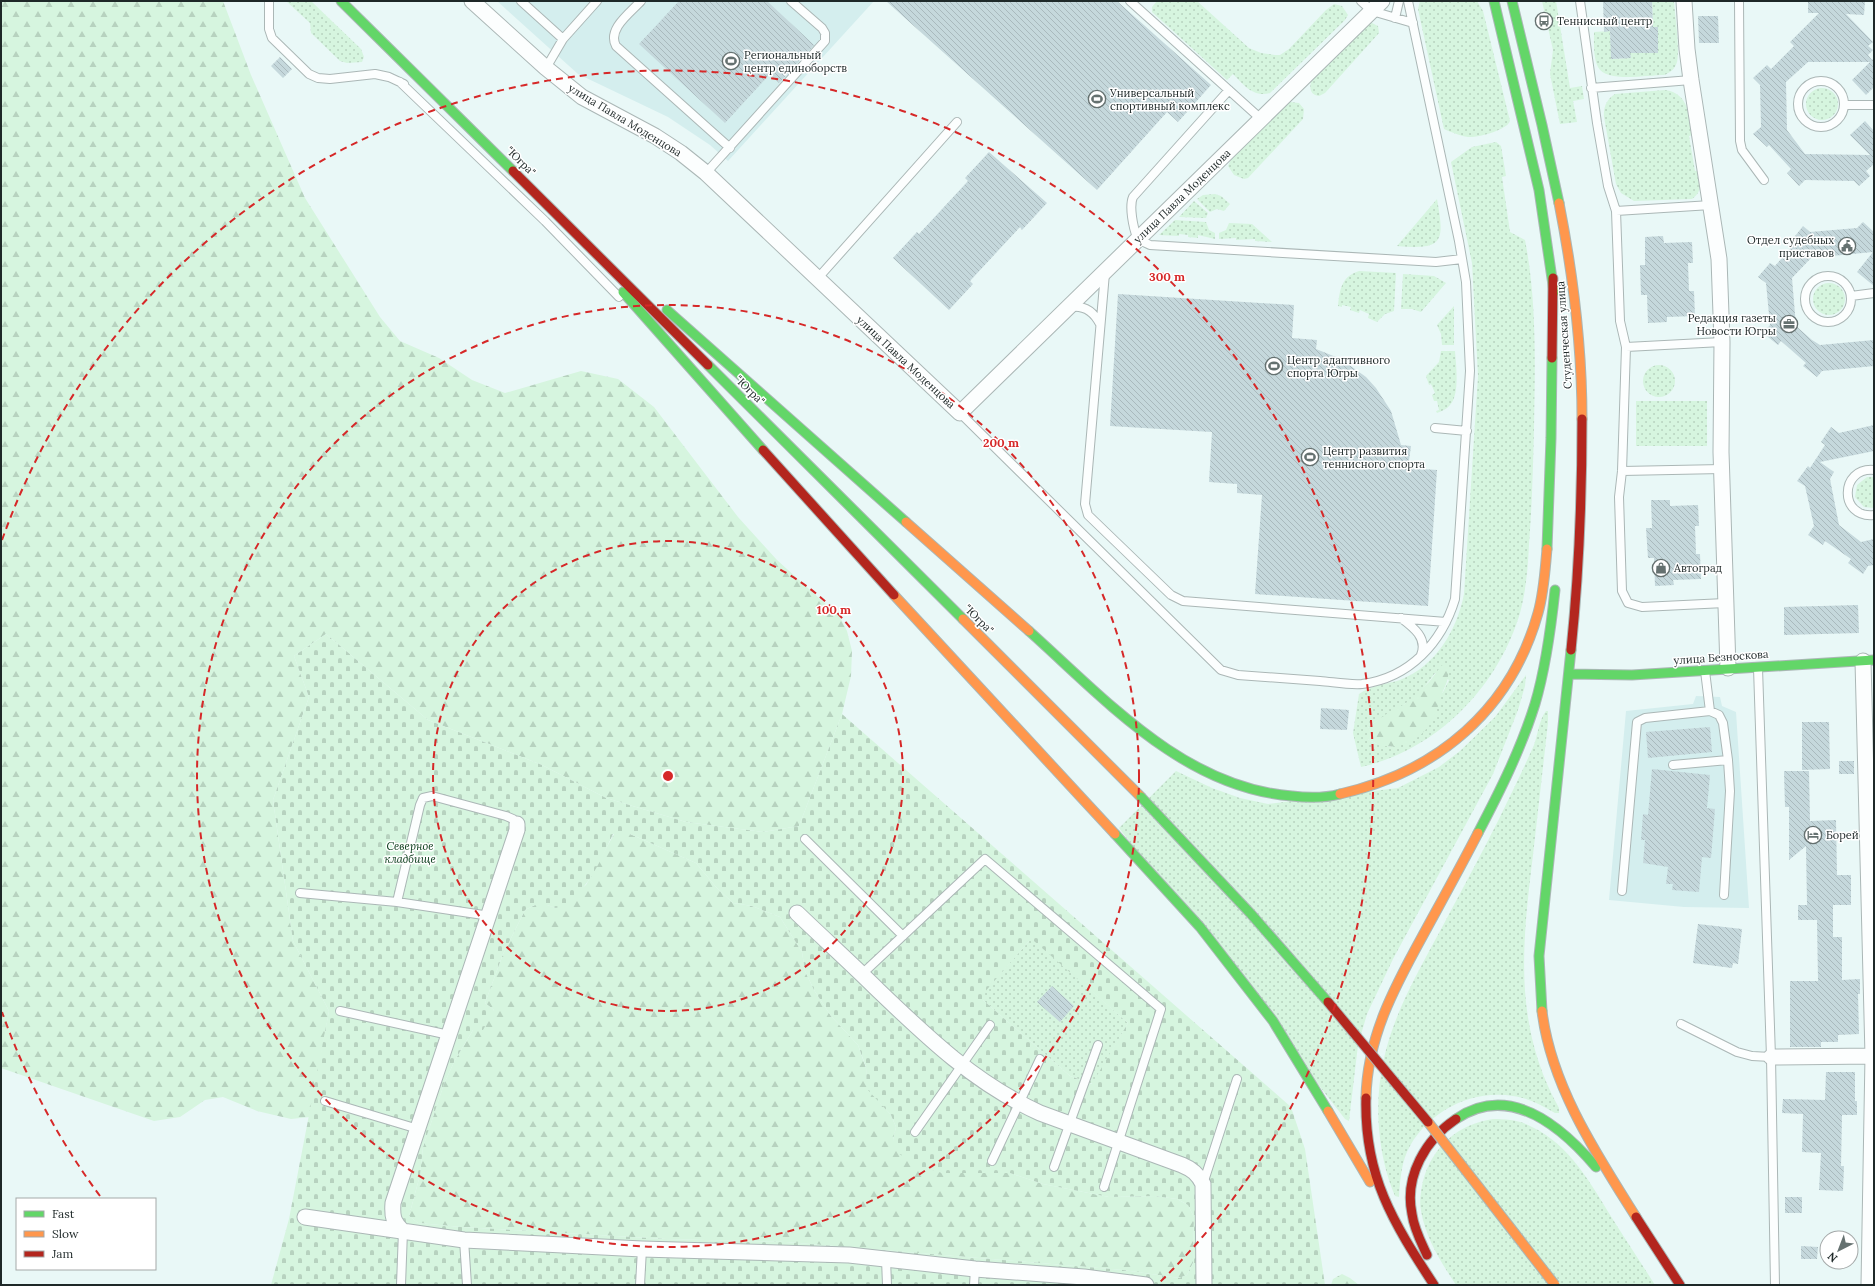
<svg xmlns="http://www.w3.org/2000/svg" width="1875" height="1286" viewBox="0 0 1875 1286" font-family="Lora,serif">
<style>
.built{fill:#d4eeee}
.green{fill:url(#green-dots);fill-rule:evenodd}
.forest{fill:url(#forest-firs)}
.cemetery{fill:url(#cemetery-stones);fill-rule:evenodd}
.building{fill:url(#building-back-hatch)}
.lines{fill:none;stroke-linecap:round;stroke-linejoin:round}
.lane-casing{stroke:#abb7b6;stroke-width:10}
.street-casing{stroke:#abb7b6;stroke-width:17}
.fast-casing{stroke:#abb7b6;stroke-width:11}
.slow-casing{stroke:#abb7b6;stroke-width:11}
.jam-casing{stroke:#abb7b6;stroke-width:11}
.lane{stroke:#fcfefe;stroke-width:8}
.street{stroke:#fcfefe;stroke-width:15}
.fast{stroke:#63d668;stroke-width:9}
.slow{stroke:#ff974d;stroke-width:9}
.jam{stroke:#b3261e;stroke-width:9}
.fast-bridge-casing{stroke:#abb7b6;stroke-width:11;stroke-linecap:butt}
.slow-bridge-casing{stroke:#abb7b6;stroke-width:11;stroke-linecap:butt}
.jam-bridge-casing{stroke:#abb7b6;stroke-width:11;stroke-linecap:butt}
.fast-bridge{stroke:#63d668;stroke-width:9}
.slow-bridge{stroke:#ff974d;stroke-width:9}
.jam-bridge{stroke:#b3261e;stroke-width:9}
.ring{fill:none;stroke:#d62828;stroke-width:2;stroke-dasharray:7 5}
.labels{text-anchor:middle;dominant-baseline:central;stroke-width:3;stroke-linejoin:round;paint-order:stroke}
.poi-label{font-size:11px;fill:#1e2828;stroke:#fff;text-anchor:start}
.street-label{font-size:11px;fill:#1e2828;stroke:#fff}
.park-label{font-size:11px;font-style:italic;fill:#013512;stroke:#fff}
.centre{fill:#d62828;stroke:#fff;stroke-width:2}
.ring-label{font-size:12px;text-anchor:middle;font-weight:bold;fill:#d62828;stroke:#fff;stroke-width:3;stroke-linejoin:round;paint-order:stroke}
</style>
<defs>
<pattern id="green-dots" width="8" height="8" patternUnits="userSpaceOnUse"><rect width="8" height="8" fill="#d6f5df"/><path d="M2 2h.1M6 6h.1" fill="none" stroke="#b7d2bf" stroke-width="1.8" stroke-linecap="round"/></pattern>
<pattern id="forest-firs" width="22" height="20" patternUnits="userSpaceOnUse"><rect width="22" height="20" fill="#d6f5df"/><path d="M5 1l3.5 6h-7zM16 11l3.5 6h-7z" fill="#b7d2bf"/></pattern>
<pattern id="cemetery-stones" width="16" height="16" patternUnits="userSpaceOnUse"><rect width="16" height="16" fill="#d6f5df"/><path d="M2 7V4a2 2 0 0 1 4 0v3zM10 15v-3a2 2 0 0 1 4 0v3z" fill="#b7d2bf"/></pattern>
<pattern id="building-back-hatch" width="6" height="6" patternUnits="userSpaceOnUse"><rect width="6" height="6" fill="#c5d8dc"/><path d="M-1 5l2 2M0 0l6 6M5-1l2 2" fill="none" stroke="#a9b9bd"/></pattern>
</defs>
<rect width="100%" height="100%" fill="#e9f8f7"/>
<path class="built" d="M497,1H874L728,161L710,145L668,117L578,74Z
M1696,696L1720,697L1722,706L1736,712L1749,908L1684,907L1609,900L1626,711L1693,704Z"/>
<path class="green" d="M286,1H311L361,49L364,57L362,62L347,63L340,61L311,33L310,23Z
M1157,1H1197L1249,48L1261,53L1275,55H1280L1289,49L1326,10L1334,4L1342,6L1348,15L1345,20L1270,93C1253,98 1243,84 1233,74L1227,80L1152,12V7Z
M1420,1H1477L1483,11L1510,121C1507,130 1478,138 1468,137C1460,136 1451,132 1444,129L1418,9Z
M1542,1H1556L1570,88L1582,86L1584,99L1573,101L1577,122L1560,124L1550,74L1553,50Z
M1652,1H1674C1675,16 1680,49 1677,62C1675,69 1670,73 1664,75C1647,75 1606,83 1598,67C1593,57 1594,42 1594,32L1610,31L1612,59L1630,58V53L1658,52V27H1653Z
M1372,23L1378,26L1379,33L1325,93L1319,96C1311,95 1309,89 1311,82L1368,24Z
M1806 104a16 16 0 1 1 32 0a16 16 0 1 1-32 0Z
M1665,90C1689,93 1689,116 1693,135L1689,136L1695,171L1699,170C1700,181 1703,192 1692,199L1634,201L1621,193L1616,184L1604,117C1603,107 1607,99 1615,94Z
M1290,102L1299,103L1304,109L1303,119L1248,178L1244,179L1234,175L1228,166L1232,157Z
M1496,142L1501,146L1506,176L1502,177L1510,232L1525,240C1537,301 1535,367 1534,429C1533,467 1532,506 1529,544C1528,567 1526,591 1520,613C1498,687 1437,750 1361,767L1353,733L1359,694C1370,686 1387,684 1400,680C1436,666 1457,630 1464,594L1478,376L1472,263L1451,162L1472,147ZM1435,673L1449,680L1443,692L1391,747L1374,743L1368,739V728C1379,718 1392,713 1405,704C1416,697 1427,684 1435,673Z
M1215,194L1221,196L1230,204L1224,211L1217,209L1210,212L1197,199L1203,195Z
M1437,199C1445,243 1443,250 1397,246Z
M1194,201L1208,213L1206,218L1179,217Z
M1175,220L1206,222L1209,230L1215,233V239L1198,235V238L1188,237V235L1179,234V236L1159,235Z
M1229,223L1252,224L1272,242L1255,241V239L1236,240V238L1219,239V233L1226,230Z
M1359,271L1396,273L1394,311L1385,314L1377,322L1368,318L1369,314L1360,310L1359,313L1350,310L1351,307L1342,305V307L1338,306C1340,289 1341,277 1359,271Z
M1403,274L1434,276L1446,283L1421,312L1412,309H1401Z
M1813 299a16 16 0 1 1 32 0a16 16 0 1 1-32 0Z
M1454,306V345H1442L1441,334L1437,325Z
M1441,351H1455C1456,365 1460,394 1450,405C1447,409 1442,411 1437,413L1436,411L1439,410L1437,401H1434L1432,395L1435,393L1431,384L1429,385L1426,376L1439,362Z
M1643 381a16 16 0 1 1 32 0a16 16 0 1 1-32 0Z
M1636,401H1707V446H1636Z
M1867,477H1874V508L1864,507L1855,497L1857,485Z
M1526,675L1525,686L1518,710L1493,774L1393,959L1367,1014L1358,1045L1349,1121L1345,1119L1119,828L1176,771L1212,788L1240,798L1268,804L1398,788L1439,767L1460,751L1495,717Z
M1546,711H1548V723C1543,767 1538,811 1533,855C1522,945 1513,1025 1559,1108V1113H1555C1542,1106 1529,1098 1513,1096C1470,1089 1425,1113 1407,1152C1401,1166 1400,1182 1399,1197L1395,1196C1386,1175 1381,1152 1379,1129C1373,1052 1403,999 1439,933C1459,895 1480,857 1499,819C1511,794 1523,770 1534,745C1538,734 1539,720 1546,711Z
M1029,941H1035L1128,1023L1093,1084L1070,1076L983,1000V993Z
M1493,1119C1507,1119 1520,1120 1532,1127C1570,1145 1591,1184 1612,1218C1626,1240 1641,1263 1655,1285H1456C1441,1262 1426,1239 1421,1211C1419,1201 1421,1191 1423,1181C1432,1147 1458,1124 1493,1119Z"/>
<path class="forest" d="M1,1H223L251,75L305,198L380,317L400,341L439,358L472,380L505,393L581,371L618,379L654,407L738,517L777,560L840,617L847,631L852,651L851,676L842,714L799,826L763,832L686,822L606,798L542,765L428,720L326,634L294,656L309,697L273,800L293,941L329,1011L310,1117L291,1119L257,1111L223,1097L205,1100L180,1117L154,1121L1,1068Z
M1442,665L1448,667C1449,682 1446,683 1441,696C1439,703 1437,710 1434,717C1422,742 1393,756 1368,739V728L1383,716L1405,704L1429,682Z
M614,834H630L696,863L716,887L733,903L752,906L780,917L802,952L805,971L814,990L831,1016L858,1045L866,1068L868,1089L891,1115L896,1127L893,1140L942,1173H1010L1043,1184L1109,1197L1155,1196L1177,1199L1188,1205L1194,1217L1193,1263L1187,1275L1179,1278L1123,1270L786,1242L666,1239L461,1227L418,1223L409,1216L420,1175L423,1147L444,1084L455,1060L473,1030L494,1010L485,1003L503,954L525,910L535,905H547L556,908L586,885Z
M1342,1274L1350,1278L1359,1285H1331L1333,1279Z"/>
<path class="cemetery" d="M326,634L428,720L542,765L606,798L686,822L763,832L799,826L842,714L1291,1107L1305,1149L1325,1285H271L289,1219L329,1011L293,941L273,800L309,697L294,656ZM613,834H630L696,863L716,887L733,903L752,906L780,917L802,952L805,971L814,990L831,1016L858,1045L866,1067L867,1089L891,1115L896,1127L893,1140L898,1153L916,1165L942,1173H1010L1043,1184L1109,1197L1155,1196L1177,1199L1188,1205L1194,1217L1193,1263L1187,1275L1179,1278L1123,1270L786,1242L666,1239L461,1227L418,1223L409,1216L420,1175L423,1147L444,1084L455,1060L473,1030H483L494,1010L485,1003L503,954L525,910L535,905H547L556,908C586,897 600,861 613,834ZM1029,941H1034L1128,1023L1092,1084L1070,1076L983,1000V994Z"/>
<path class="building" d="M679,1H767L814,45L779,83L770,74L725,123L639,44Z
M886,1H1117L1211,85L1178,122L1167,112L1097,190Z
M1603,1H1652L1653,27H1658V53H1630L1631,58L1611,59L1610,31L1604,32Z
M1808,1H1865L1864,15L1846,14L1873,42L1868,46L1873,50L1868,55L1872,60L1874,58V87L1866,95L1852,80L1870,62H1808L1786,82L1787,130L1805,154L1870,155L1850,135L1865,121L1874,131V164L1866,171L1870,176L1859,186L1854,181L1805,180L1799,186L1787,173L1791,169L1769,145L1767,147L1753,134L1761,127L1760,85L1753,78L1767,65L1771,69L1794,46L1790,42L1819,13H1808Z
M1698,16H1718L1719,43H1699Z
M280,57L292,69L283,78L271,66Z
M989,152L1047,203L1022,230L1020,227L970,281L973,284L949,310L893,258L917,232L919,234L968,181L965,178Z
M1863,222L1874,232V286L1857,272L1873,252L1811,258L1792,278L1796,326L1812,340L1820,345L1874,340V366L1822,371L1817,377L1803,366L1806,363L1781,341L1778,345L1763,333L1770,325L1766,283L1758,277L1770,263L1775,266L1796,242L1792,240L1803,226L1810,232L1857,228Z
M1663,236L1664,243L1692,242L1693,263H1688L1689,291H1694L1695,316L1667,317V322L1648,323L1647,295H1641L1640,265H1645V237Z
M1118,294L1294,305L1292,338L1317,340L1316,349L1341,359L1366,377L1376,388L1391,411L1401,445L1411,446L1408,468L1437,470L1428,606L1255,594L1262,495L1237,493V484L1209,482L1212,432L1110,426Z
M1874,425V451L1820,462L1834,472L1830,479L1839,525L1861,542L1874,539V565L1868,566L1863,574L1848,563L1851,559L1825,541L1823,545L1808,535L1814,526L1805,486L1797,481L1808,466L1810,468L1825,445L1821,442L1831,427L1839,433Z
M1651,500H1670V506L1698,505L1699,526H1695L1696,554H1700L1701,579L1673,580L1674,585L1655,586L1654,558H1648L1646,528H1652Z
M1858,605L1859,633L1784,635V607Z
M1321,708L1349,710L1347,730L1320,729Z
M1802,722H1829L1830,769L1802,770Z
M1710,727L1712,752L1648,758L1646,732Z
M1839,761H1854V774H1839Z
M1652,769L1710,775L1707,808L1715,809L1711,858L1702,857L1699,892L1672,890L1673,884H1666L1668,867L1643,863L1645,840H1641L1643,814L1648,815Z
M1784,771H1809L1810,821L1836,820L1837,875H1851V905H1833V937H1842V980L1860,979V994H1858L1859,1034L1838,1035V1042H1821V1047H1790V981H1818L1817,920H1798V905H1807L1806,846L1789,860V807H1785Z
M1698,924L1742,929L1738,964L1733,963L1732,968L1693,963Z
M1052,986L1074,1006L1060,1022L1037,1002Z
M1826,1072H1855V1101H1857V1115H1842L1841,1166H1844L1843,1191L1819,1190L1821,1153L1802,1152L1803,1114L1782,1113L1783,1099L1825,1100Z
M1785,1197H1802V1213H1785Z
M1801,1246L1818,1247L1817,1259H1801Z"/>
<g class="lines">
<defs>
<path id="lane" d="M269,1V29L272,38L309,74L318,78L330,79L375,74L389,77L404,84
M521,1L563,39L546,68
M641,1C630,13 607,29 616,46L730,148
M1130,1L1261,119
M1361,1L1372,11L1413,23
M1580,1L1597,123L1608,186L1616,211L1620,321L1626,347L1622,471L1619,497L1622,591L1628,603L1642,607L1725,603
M1739,1L1740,141L1742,150L1764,180
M1395,18L1399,1
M563,39L597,1
M1798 104a23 23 0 1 1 46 0a23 23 0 1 1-46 0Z
M400,82L545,221L619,297
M1591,88L1691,80
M1229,90L1133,197C1129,206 1133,227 1137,237C1140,241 1146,243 1150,245L1436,262L1462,259
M1844,105H1874
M706,173L825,41V33L822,28L791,1
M1616,211L1711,205
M1105,273L1085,504L1088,515L1171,595L1183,601L1446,622
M1805 299a23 23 0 1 1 46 0a23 23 0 1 1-46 0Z
M818,278L957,122
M1851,296L1874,293
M1071,307C1085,305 1094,312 1100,324
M1626,347L1722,342
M960,413L1221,670L1238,675C1265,677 1292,679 1320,681C1333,682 1348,685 1362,684C1410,678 1442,642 1455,599L1470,371L1466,282L1459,241L1408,1
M1435,428L1467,431
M1874,470C1839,467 1839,519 1874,515
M1622,471L1722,469
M1401,618C1413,627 1428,638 1421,655
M1758,668L1771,1057L1775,1285
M1705,671L1710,711L1719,715L1723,723L1728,760L1730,791L1724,895
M1673,765L1728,760
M805,839L903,936
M1622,891L1637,722L1645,718L1710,711
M300,893L397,902L490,916
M397,902L420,805L423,798L432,796L506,816L513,819L517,824
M862,974L985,859L1161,1009L1104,1187
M340,1011L449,1035
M1681,1024L1737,1052L1752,1056L1771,1057
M325,1101L418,1129
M915,1132L990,1025
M992,1161L1040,1059
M1054,1167L1098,1045
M1203,1184L1237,1079
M464,1240L467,1285
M886,1259L887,1285
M401,1285L403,1231
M640,1285L642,1249
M974,1285L975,1269"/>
<path id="street" d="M472,1L546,68L582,97L655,136L681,153L706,173L960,413L1382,1
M1684,1L1687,49L1691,80L1719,259L1722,342L1721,452L1728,668
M1863,661L1873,1056L1869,1285
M797,913C824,939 852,964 879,991C928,1038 976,1084 1040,1113L1182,1165C1192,1169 1198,1174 1203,1184L1204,1285
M1771,1057L1874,1056
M305,1217L464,1240L642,1249L849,1255L975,1269L1084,1277L1146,1285
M403,1231C393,1222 392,1216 393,1203L517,830V824"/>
<path id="fast" d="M341,1L513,171
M1494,1L1539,190L1554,292
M1512,1L1542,125L1559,203
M623,292L763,450
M667,310L906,522
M708,365L963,619
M1547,549L1551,438L1552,358
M1029,631C1105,699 1184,788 1292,796C1308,798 1325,798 1340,794
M1569,674L1632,675L1874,660
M1478,833C1500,791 1521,749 1535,704C1546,667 1551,628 1555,590
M1115,834L1200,927L1273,1021L1328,1111
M1542,1011L1539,956L1571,650
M1456,1119C1510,1082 1562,1127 1596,1167"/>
<path id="slow" d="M1559,203C1573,274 1582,347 1582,419
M906,522L1029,631
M894,595L1115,834
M963,619L1141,797
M1340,794C1437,772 1511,710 1538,613C1544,592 1545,570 1547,549
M1542,1011C1551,1086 1597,1155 1636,1217
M1366,1098C1367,1038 1394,988 1422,937C1441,902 1460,868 1478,833
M1328,1111L1370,1182"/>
<path id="jam" d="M513,171L708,365
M1552,358L1553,278
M763,450L894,595
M1571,650C1579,573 1582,496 1582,419
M1366,1098C1364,1176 1393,1222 1434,1285
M1636,1217L1680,1285
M1427,1255C1421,1242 1414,1229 1412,1214C1404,1176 1426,1139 1456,1119"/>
</defs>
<use href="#lane" class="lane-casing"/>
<use href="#street" class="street-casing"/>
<use href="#fast" class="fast-casing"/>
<use href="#slow" class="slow-casing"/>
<use href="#jam" class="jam-casing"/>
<use href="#lane" class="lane"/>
<use href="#street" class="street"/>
<use href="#fast" class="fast"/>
<use href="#slow" class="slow"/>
<use href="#jam" class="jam"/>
<defs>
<path id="fast-bridge" d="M1141,797L1251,914L1328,1002"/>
<path id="slow-bridge" d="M1428,1122L1555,1285"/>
<path id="jam-bridge" d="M1328,1002L1428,1122"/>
</defs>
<use href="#fast-bridge" class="fast-bridge-casing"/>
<use href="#slow-bridge" class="slow-bridge-casing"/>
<use href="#jam-bridge" class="jam-bridge-casing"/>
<use href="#fast-bridge" class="fast-bridge"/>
<use href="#slow-bridge" class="slow-bridge"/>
<use href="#jam-bridge" class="jam-bridge"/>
</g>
<g class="ring">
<circle cx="668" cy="776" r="235"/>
<circle cx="668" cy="776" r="471"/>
<path d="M100 1196A706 706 0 0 1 2 1012M2 540A706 706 0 1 1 1158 1284"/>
</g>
<defs>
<symbol id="bus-ring" viewBox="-11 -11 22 22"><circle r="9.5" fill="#fff" stroke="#657170" stroke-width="1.5"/><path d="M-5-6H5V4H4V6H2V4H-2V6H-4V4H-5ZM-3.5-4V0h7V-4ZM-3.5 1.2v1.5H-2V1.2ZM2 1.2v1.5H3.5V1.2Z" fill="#657170"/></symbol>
<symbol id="stadium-ring" viewBox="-11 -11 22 22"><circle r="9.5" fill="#fff" stroke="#657170" stroke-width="1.5"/><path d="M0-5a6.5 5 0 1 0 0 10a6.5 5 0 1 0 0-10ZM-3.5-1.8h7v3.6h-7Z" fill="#657170"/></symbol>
<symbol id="civic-ring" viewBox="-11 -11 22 22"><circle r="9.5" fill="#fff" stroke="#657170" stroke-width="1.5"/><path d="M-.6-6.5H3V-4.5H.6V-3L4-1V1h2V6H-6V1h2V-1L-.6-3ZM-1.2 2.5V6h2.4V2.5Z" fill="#657170"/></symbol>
<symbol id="office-ring" viewBox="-11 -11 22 22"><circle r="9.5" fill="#fff" stroke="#657170" stroke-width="1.5"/><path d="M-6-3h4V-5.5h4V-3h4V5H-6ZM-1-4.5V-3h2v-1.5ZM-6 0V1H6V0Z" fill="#657170"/></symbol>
<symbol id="shop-ring" viewBox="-11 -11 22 22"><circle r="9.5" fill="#fff" stroke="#657170" stroke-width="1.5"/><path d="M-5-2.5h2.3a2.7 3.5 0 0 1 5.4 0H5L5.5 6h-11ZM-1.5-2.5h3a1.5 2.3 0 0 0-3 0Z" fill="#657170"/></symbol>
<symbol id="hotel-ring" viewBox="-11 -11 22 22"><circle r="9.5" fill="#fff" stroke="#657170" stroke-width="1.5"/><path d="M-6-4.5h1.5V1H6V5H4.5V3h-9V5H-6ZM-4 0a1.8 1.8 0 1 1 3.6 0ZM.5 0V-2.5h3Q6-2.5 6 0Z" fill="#657170"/></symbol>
</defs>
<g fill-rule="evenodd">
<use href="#bus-ring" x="1534" y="11" width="20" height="20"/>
<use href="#stadium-ring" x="721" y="51" width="20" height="20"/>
<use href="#stadium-ring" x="1087" y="89" width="20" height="20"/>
<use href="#civic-ring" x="1837" y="236" width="20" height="20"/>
<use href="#office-ring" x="1779" y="314" width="20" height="20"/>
<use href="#stadium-ring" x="1264" y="356" width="20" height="20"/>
<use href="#stadium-ring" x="1300" y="447" width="20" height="20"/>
<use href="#shop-ring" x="1651" y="558" width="20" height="20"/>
<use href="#hotel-ring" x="1803" y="825" width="20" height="20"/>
</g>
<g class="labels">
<g class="poi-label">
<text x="1557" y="21">Теннисный центр</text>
<text x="744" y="55">Региональный<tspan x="744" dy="13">центр единоборств</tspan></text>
<text x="1110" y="93">Универсальный<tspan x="1110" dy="13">спортивный комплекс</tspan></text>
<text x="1834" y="240" text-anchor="end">Отдел судебных<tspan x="1834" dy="13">приставов</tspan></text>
<text x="1776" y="318" text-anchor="end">Редакция газеты<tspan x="1776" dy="13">Новости Югры</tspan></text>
<text x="1287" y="360">Центр адаптивного<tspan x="1287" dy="13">спорта Югры</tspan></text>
<text x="1323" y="451">Центр развития<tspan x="1323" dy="13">теннисного спорта</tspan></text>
<text x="1674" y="568">Автоград</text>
<text x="1826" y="835">Борей</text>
</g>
<g class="street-label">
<text transform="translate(625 120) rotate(31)">улица Павла Моденцова</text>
<text transform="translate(521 161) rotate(45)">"Югра"</text>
<text transform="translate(1182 196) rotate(-44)">улица Павла Моденцова</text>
<text transform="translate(1564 335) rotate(-94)">Студенческая улица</text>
<text transform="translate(906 362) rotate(43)">улица Павла Моденцова</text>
<text transform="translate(750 390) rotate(45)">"Югра"</text>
<text transform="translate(979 619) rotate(45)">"Югра"</text>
<text transform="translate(1721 657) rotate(-4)">улица Безноскова</text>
</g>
<g class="park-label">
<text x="410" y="846">Северное<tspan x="410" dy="13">кладбище</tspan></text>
</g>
</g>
<circle cx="668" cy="776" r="6" class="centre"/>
<g class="ring-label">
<text x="1167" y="281">300 m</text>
<text x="1001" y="447">200 m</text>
<text x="834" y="614">100 m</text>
</g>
<rect width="1875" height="1286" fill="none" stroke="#1e2828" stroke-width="4"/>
<rect x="16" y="1198" width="140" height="72" fill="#ffffff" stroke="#a5a9a9"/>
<rect x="24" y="1211" width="20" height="6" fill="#63d668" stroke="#a5a9a9"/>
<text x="52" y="1218" font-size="12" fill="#1e2828">Fast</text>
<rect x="24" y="1231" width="20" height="6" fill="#ff974d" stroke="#a5a9a9"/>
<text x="52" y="1238" font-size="12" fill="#1e2828">Slow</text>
<rect x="24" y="1251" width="20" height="6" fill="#b3261e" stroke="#a5a9a9"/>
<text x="52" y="1258" font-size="12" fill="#1e2828">Jam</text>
<g transform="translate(1839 1250) rotate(222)"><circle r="19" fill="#ffffff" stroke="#a5a9a9"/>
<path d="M0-3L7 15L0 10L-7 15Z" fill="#657170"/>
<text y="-6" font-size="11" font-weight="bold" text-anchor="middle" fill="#1e2828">N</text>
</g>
</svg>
